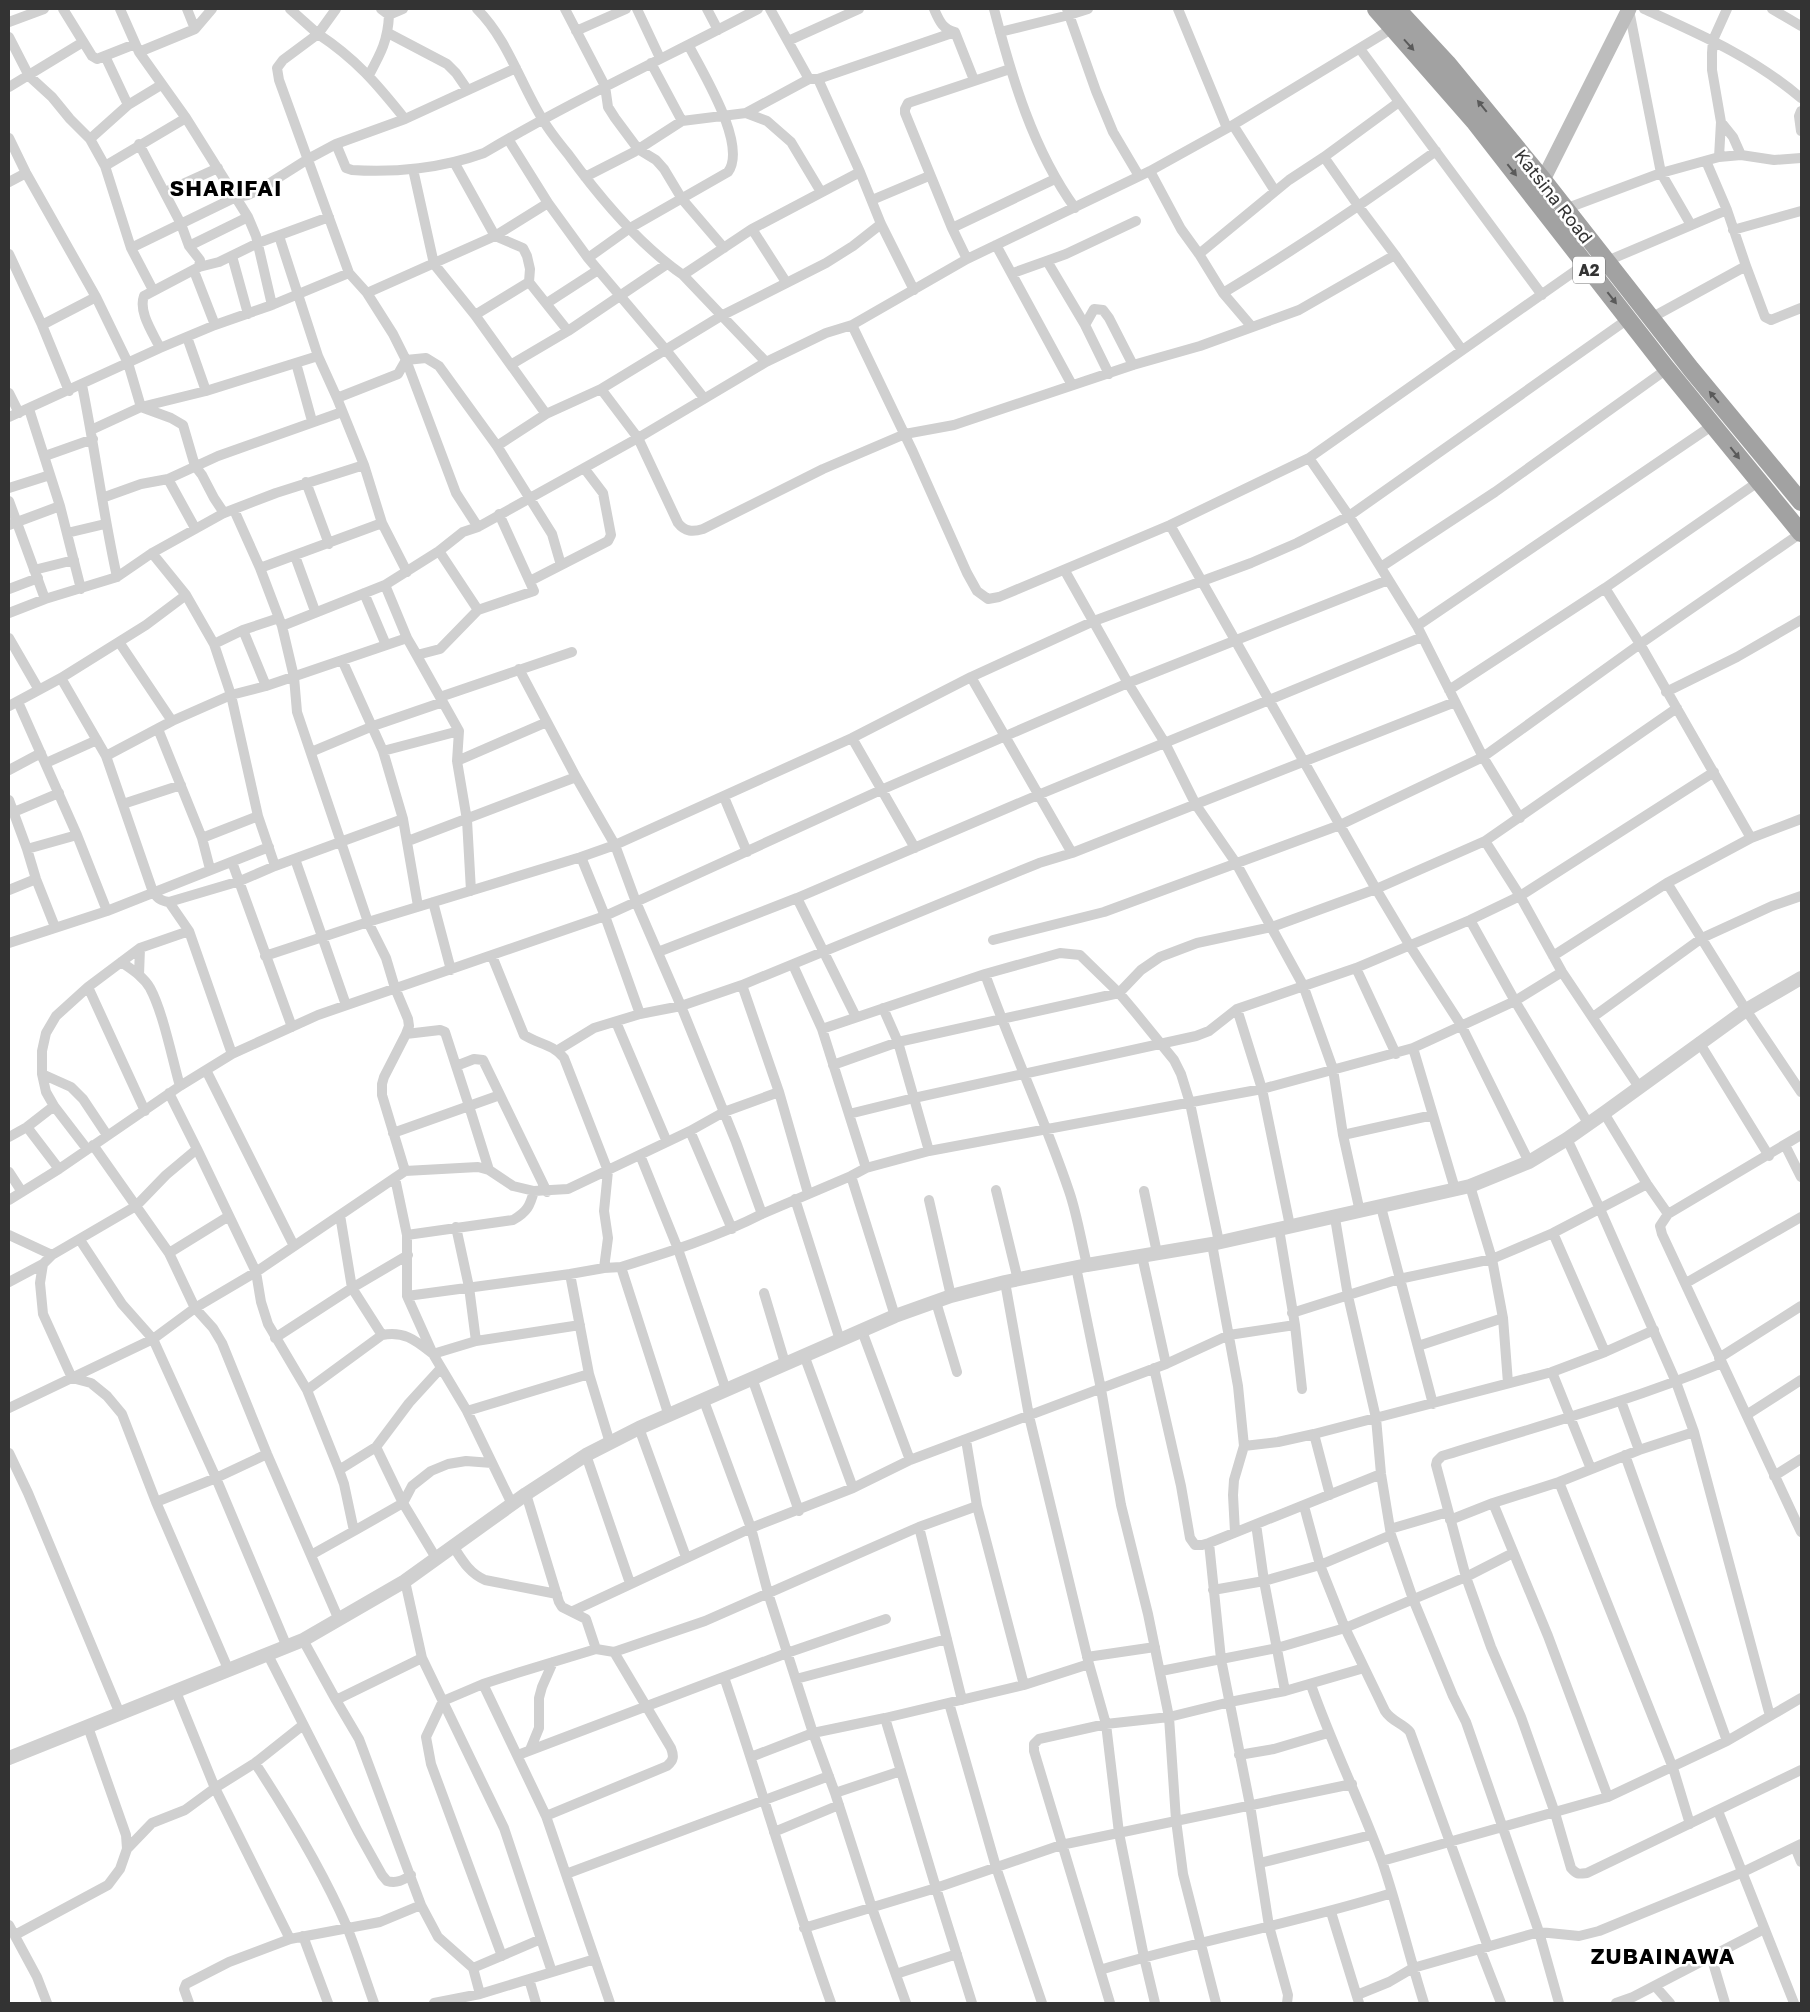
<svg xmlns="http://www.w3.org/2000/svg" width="1810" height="2012" viewBox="0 0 1810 2012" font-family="'Golos Text',sans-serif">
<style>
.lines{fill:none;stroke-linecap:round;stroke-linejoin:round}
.minor{stroke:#d0d0d0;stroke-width:10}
.tertiary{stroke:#d0d0d0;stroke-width:14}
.secondary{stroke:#bdbdbd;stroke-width:15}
.trunk{stroke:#a2a2a2;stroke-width:18}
.oneway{fill:#5a5a5a}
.labels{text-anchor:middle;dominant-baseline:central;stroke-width:5;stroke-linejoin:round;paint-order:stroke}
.shield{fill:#fff;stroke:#707070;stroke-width:1}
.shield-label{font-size:16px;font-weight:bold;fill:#333}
.street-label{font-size:18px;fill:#333;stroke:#fff}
.district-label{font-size:22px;font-weight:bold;letter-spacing:1px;fill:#000;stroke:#fff}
</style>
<rect width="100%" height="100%" fill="#fff"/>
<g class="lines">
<path class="minor" d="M63,9L92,56L97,59L135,44
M120,9L139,52L186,118L248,217L256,236L272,305
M187,9L195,29
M290,9L318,34L336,9
M381,9L389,15
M477,9C508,40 520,83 543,120C550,132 559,143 568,154C600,198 638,244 683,275L766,362
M565,9L605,86L608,107L615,118L638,149L656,160L664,169L682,199L724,248
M637,9L660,58
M707,9L718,30
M770,9L809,79
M934,9C939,20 942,29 955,32L974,80
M994,9C1012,78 1033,150 1075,208
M1067,9L1096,91L1113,132L1139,176
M1178,9L1227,128
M1644,9C1701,35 1753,57 1801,98
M1772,9L1801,26
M1629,10L1661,173L1691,225
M389,15L403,9
M9,22L44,9
M576,31L626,9
M1000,32L1069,15L1088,9
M388,33L447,64L456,73L467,89
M9,37L29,76L52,97L70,119L90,139L105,166L131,248L153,290
M788,41L859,9
M1360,49L1542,295
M139,52L195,29L212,9
M105,56L128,105
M651,63L682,121
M369,75C381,53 388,40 389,15
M818,79L860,172L881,224L914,290
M9,87L83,42
M1801,111L1799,116L1801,131
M746,113L809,79H818L955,32
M405,119C377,84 356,59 318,34L283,60L277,68L279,80L349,273L367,293L393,334L406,360L456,493L478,527
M1721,122L1733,137L1741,155
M1233,125L1275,191
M9,138L26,173L96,297L128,363L141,407
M90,139L128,105L161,85
M508,139L548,203L588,258L666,350L704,398
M139,144L181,224L189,246L200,260L199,267
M336,144L346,168L352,170C395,173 443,168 484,153C573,100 667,57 758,9
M1324,157L1359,207L1395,255
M1719,157L1721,122L1712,70V53L1713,40L1727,9
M1706,161L1727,210L1746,266
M454,162L495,236L523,248L527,256L530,269L529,282L568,331
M105,166L186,118
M413,169L434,264L475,315L546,414
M1150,171L1181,229L1199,254L1223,293L1252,327
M585,177L634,152L682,121L746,113L767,121L791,142L821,192
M9,182L26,173
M165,192L218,168
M872,200L929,176
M1565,209L1661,173L1719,157L1741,155L1774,160L1801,158
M952,228L1055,179
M752,229L786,282
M1733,230L1801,211
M996,245L1072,385
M189,246L248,217
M131,248L236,197L248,195L259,190L308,159L336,144L405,119L516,68
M9,254L42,325L69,391
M1199,254L1289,180L1324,157L1399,102
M232,256L248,314
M588,258L630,228L728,172C748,145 702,72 689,46
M967,259L952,228L905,113V109L908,103L1010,69
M1047,261L1085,325L1109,374
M1607,261L1727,210
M194,271L215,325
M1013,273L1066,254L1136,221
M683,275L752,229L860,172
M367,293L495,236L548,203
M1223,293C1296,249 1366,202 1436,151
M547,303L598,270
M475,315L529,282
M1651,318L1746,266L1765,317L1771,320L1801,308
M42,325L96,297
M852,325L913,452L967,573L977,591L988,599L999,597L1170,525L1309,458L1585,264
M1085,325L1094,309L1103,310L1109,318L1133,365
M187,337L206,391
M160,348C153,333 138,312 144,296L199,267L219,262L258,243L329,217
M406,360L426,358L439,366L497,446L552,534L561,565
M296,363L312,421
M512,364L568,331L667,264
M82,385C95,449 103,513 117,577
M601,389L638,438L678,523C685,532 693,532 703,529L823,469L905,434L954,425L1133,365L1200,346L1299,310L1395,255L1462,350
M9,393L19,413
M337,398L398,374L406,360
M141,407L171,418L183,425L195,466L202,475L214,498L224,513
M29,409L60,506L81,589
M9,417L160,348L215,325L272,305L349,273
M91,430L141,407L206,391L318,356
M497,446L546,414L601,389L721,316L826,263L853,246L881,224
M45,456L93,439
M1309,458L1349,516L1417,626L1483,757L1520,818
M168,479L195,528
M306,482L329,544
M9,488L50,475
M102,498L141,484L168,479L218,456L342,412
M9,501L45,599
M234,510L260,568L282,626L294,677L297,712L368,922L386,958L395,988L408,1019L409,1026L406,1034L384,1077L382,1084V1095L405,1171
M382,523L407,572
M9,525L60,506
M1170,525L1376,889L1410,946L1461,1025L1529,1162
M67,533L105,524
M439,551L478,610
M152,553L186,595L214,644L231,695L258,816L275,866
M295,556L315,611
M1381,567L1495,492L1667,369
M260,568L382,523L364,465L337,398L318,356L279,236
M34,570L74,560
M1065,571L1128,683L1165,743L1196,805L1236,863L1303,985L1333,1069L1343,1135L1360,1212
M530,581L608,541L611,535L603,493L584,468
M385,585L407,638L459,731L457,761L467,820L471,891
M1605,588L1640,644L1751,838
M9,589L38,578
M364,593L386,645
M9,613L45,599L117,577L152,553L224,513L276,493L364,465
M282,626L385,585L439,551L463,532L478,527L638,438L766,362L826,333L852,325L967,259L1150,171L1233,125L1393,28
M1417,626L1713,425
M243,630L266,686
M9,638L39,690
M119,642L172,721
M214,644L243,630L279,618
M342,660L383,751L403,819L418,906
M519,669L576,777L615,845L636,902L681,1006L736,1142L762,1214L851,1176L866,1168
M971,677L1072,853
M61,678L106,756L153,892C158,898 160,901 169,902L240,881L275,866L403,819
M1449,690L1605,588L1758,482
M1666,692L1737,657L1801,620
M440,697L572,652
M18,702L77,835L107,911
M9,706L61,678L146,625L186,595
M158,729L202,838L210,869
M852,738L915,848
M383,751L459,731
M311,752L373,726L443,702
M106,756L172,721L231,695L266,686L407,638L417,655L440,649L478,610L534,591L499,514
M457,761L547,722
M46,763L97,740
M9,770L41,753
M724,797L747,852
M9,800L27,849L36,879L55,927
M123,804L181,785
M14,812L59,793
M202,838L258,816
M408,841L576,777
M1485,841L1520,896L1562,972L1639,1087
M27,849L77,835
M581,857L605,916L640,1014L681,1006L742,985L1039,863L1072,853L1455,702
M295,859L346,1005
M232,862L292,1027
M1667,883L1746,1010L1801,1092
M9,890L36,879
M797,898L856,1017
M169,902L189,931L232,1054
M433,902L451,970
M1470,920L1515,1001L1588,1123
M993,940L1104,912L1340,825L1483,757L1640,644L1801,533
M9,943L107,911L269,847
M658,952L797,898L1038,795L1422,637
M265,956L368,922L581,857L615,845L852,738L971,677L1094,621L1251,563L1297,543L1349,516L1628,319
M492,956L524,1035C538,1044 553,1044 564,1058L608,1171L604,1211L608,1238L604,1268
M1553,956L1667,883L1751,838L1801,819
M121,962C131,969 143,976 150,988C163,1012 172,1058 180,1086
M793,965L822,1029L985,974L1060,953L1080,955L1119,993L1135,1012L1174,1060L1181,1074L1190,1103L1219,1242
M1356,968L1396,1054
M985,974C1011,1047 1044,1117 1069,1191C1077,1214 1081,1240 1087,1265
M139,975L140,948
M742,985L779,1092L808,1193
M88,987L145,1111
M883,1008L898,1042L929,1151
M1237,1009L1262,1089L1290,1226
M1593,1017L1702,938L1772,906L1801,896
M616,1022L667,1142
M822,1029L866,1168L929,1151L1262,1089L1413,1048L1515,1001L1562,972
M406,1034L440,1030L445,1032L469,1106L500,1095L547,1192
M1699,1042L1769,1156
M1413,1048L1455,1189
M558,1050L594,1028L640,1014
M833,1065L898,1042L1119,993L1141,970L1160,957L1197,943L1272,927L1376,889L1485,841L1677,708
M456,1066L474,1059L483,1060L500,1095
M206,1070L294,1246
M42,1074L71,1087L83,1099L107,1135
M1604,1113L1647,1184L1668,1214
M849,1114L914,1098L1196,1036L1209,1031L1237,1009L1356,968L1470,920L1520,896L1714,772
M27,1127L59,1169
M690,1131L732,1229
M393,1133L469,1106L489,1170
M1343,1135L1433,1115
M1801,1135L1668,1214L1660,1226L1662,1234L1801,1532
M9,1137L27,1127L54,1106
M1567,1139L1600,1209L1676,1382L1694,1432L1770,1716
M93,1145L169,1253L195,1308L213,1328L222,1343L267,1454L339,1620
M1785,1145L1801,1177
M87,1149L54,1106L46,1092L42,1074V1051L46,1033L56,1016L88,987L140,948L189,931
M640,1155L678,1249L726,1390
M9,1172L22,1192
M851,1176L895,1316
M395,1178L407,1235V1296L433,1354L467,1411
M1470,1186L1492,1259L1503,1318L1508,1383
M996,1190L1018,1280
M1144,1191L1157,1253
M795,1199L840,1340
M9,1200L59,1169L180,1086L232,1054L318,1015L605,916L881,790L1128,683L1388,580
M929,1200L951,1296
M1381,1207L1433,1404
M1335,1218L1348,1296L1376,1418L1381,1474L1391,1535L1413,1599L1453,1696L1466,1722L1539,1932L1559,2003
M456,1227L469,1287L476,1341
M1279,1229L1295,1325L1302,1389
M1553,1233L1605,1352
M9,1235L52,1255
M407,1235L513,1220C527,1212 530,1206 534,1191
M80,1240L122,1304L153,1339L216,1478L287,1647
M1212,1244L1238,1386L1244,1446L1234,1480L1233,1495L1235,1532
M169,1253L229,1216
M1142,1256L1166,1364
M1076,1267L1101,1389L1121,1505L1148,1614L1169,1717L1176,1820L1183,1874L1216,2003
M570,1274L589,1374L610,1443
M9,1282L43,1264
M1005,1282L1029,1416L1089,1664L1106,1724L1119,1833L1144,1957L1155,2003
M1686,1283L1801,1217
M764,1293L785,1363
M407,1296L570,1274L604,1268L621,1267
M936,1302L957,1372
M1292,1313L1399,1279L1492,1259L1553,1233L1647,1184
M862,1331L910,1460
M382,1335C405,1331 415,1340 433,1354L476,1341L580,1325
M275,1338L352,1288L340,1215
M1418,1346L1503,1318
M804,1355L853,1488
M1719,1358L1801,1306
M1722,1363C1631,1401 1536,1427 1442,1456L1437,1461L1436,1465L1466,1577L1491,1647L1521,1717L1555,1813L1571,1868C1577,1875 1579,1874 1587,1873L1801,1770
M1154,1368L1181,1486L1190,1538L1195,1545H1202L1209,1543L1381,1474
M1552,1372L1591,1469
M72,1378L43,1314L40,1283L43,1264L52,1255L136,1206L166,1175L197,1149L169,1093
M72,1378L91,1383L107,1396L122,1414L156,1502L229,1671
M752,1378L799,1511
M307,1390L382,1335L352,1288L408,1255
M704,1401L751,1528L768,1593L813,1733L835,1793L872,1908L906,2003
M1621,1401L1639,1450
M9,1408L153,1339L195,1308L256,1272L197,1149
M1748,1414L1801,1380
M669,1416L621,1267C669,1252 717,1237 762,1214
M639,1428L686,1557
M1314,1434L1330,1495
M966,1440L977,1506L1024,1685
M1244,1446L1278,1442L1314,1434L1552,1372L1605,1352L1654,1330
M376,1447L409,1403L441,1368
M9,1453L28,1493L120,1714
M586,1455L630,1583
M1625,1455L1727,1741
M339,1470L376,1447L403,1503L412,1486L431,1471L448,1464L466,1461L492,1463
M1774,1476L1801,1459
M1559,1482L1673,1768L1690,1824
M526,1494L559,1602L562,1607L586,1619L596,1649
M156,1502L216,1478L267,1454
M1493,1503L1548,1636L1608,1797
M512,1504L467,1411L589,1374
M1304,1506L1320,1565L1345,1628L1385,1711C1392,1722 1403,1723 1410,1732L1488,1947
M1450,1520L1493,1503L1559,1482L1639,1450L1694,1432
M1256,1524L1264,1581L1285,1691
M919,1527L962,1700
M1390,1529L1448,1512
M354,1531L403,1503L436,1558
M1209,1543L1221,1659L1250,1805L1269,1926L1288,1995L1287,2003
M453,1546C462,1560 469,1573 485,1580L557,1594
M311,1555L354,1531L344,1484L339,1470L307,1390L268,1324L261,1302L256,1272L405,1171L478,1167L489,1170L513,1186L534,1191L568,1189L690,1131L724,1112L779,1092
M405,1581L422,1658L504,1828L552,1972
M1213,1590L1264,1581L1320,1565L1391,1535
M573,1611L751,1528L853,1488L910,1460L1166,1364L1229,1335L1295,1325
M303,1640L336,1700L359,1739L421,1905L438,1937L473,1968L480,1994
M268,1655L358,1832L382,1875L387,1881C397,1884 403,1880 411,1875
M1087,1657L1155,1647
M1161,1671L1277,1648L1345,1628L1466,1577L1513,1553
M724,1677C761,1785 792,1895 831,2003
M796,1679L947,1639
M483,1684L546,1816L610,2003
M1311,1685C1332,1745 1360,1801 1382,1861C1398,1908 1409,1956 1424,2003
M176,1692L215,1788L290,1939
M336,1700L422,1658
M949,1703L996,1867L1042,2003
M885,1718L936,1888L972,2003
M530,1750L539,1728V1698L542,1687L553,1662
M518,1755L787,1653L886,1619
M1239,1755L1274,1749L1328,1733
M751,1757L813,1733L885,1718L1024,1685L1089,1664
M255,1763C289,1815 322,1869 347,1927C357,1952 365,1978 374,2003
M835,1793L901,1771
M1718,1811L1794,2003
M546,1816L667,1766C674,1760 674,1756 671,1748L614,1652
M774,1832L839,1805
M1795,1847L1801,1862
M127,1849L152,1823L185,1810L215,1788L255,1763L303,1725
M1382,1861L1608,1797L1727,1741L1801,1698
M1260,1863L1371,1835
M566,1874L829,1776
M1331,1912L1359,2003
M9,1925L37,1977L47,2003
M804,1928L936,1888L1061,1845L1352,1784
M15,1935L108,1885L120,1869L127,1849L126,1835L88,1727
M303,1936L328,2003
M1480,1949L1501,2003
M502,1956L431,1764L426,1737L443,1701L483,1684L517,1673L596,1649L614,1652L705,1621L919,1527L977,1506
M1711,1956L1725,2003
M473,1968L541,1939
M1100,1970C1197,1941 1296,1923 1392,1893
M896,1974L957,1954
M529,1979L536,2003
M1655,1986L1670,2003
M1357,1995L1389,1982L1413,1968L1539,1932L1579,1936L1599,1931L1743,1872L1801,1844
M189,2003L184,1989L186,1984L229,1962L290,1939L380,1922L421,1905
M434,2003L480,1994L595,1959
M1110,2003L1034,1751V1744L1039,1739L1106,1724L1169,1717L1230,1702L1285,1691L1364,1668
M1616,2003L1633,1997L1764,1929"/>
<path class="tertiary" d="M9,1758L303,1640L405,1581L526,1494L586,1455L639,1428L895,1316L951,1296L1005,1282L1087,1265L1212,1244L1470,1186L1529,1162L1567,1139L1604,1113L1746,1010L1801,978"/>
<path class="secondary" d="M1536,186L1543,180L1629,9"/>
<path class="trunk" d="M1376,9L1474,121L1667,369L1801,533
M1397,9L1447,63L1543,180L1691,369L1801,502"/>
</g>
<defs><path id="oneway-solid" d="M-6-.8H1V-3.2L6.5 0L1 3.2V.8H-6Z" transform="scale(1.25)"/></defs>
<g class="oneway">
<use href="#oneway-solid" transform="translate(1409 45) rotate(48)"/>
<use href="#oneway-solid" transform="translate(1482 106) rotate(-129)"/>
<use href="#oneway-solid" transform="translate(1512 170) rotate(52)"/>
<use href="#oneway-solid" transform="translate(1612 298) rotate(52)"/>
<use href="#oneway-solid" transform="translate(1714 397) rotate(-130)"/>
<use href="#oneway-solid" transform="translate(1735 453) rotate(52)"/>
</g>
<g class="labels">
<rect class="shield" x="1573" y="256.5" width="32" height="27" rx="4"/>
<g class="shield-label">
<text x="1589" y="270">A2</text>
</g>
<g class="street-label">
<text transform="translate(1554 196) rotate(52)">Katsina Road</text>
</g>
<g class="district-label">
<text x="226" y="187">SHARIFAI</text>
<text x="1663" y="1955">ZUBAINAWA</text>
</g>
</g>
<rect width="1810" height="2012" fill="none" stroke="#333333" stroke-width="20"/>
</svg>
